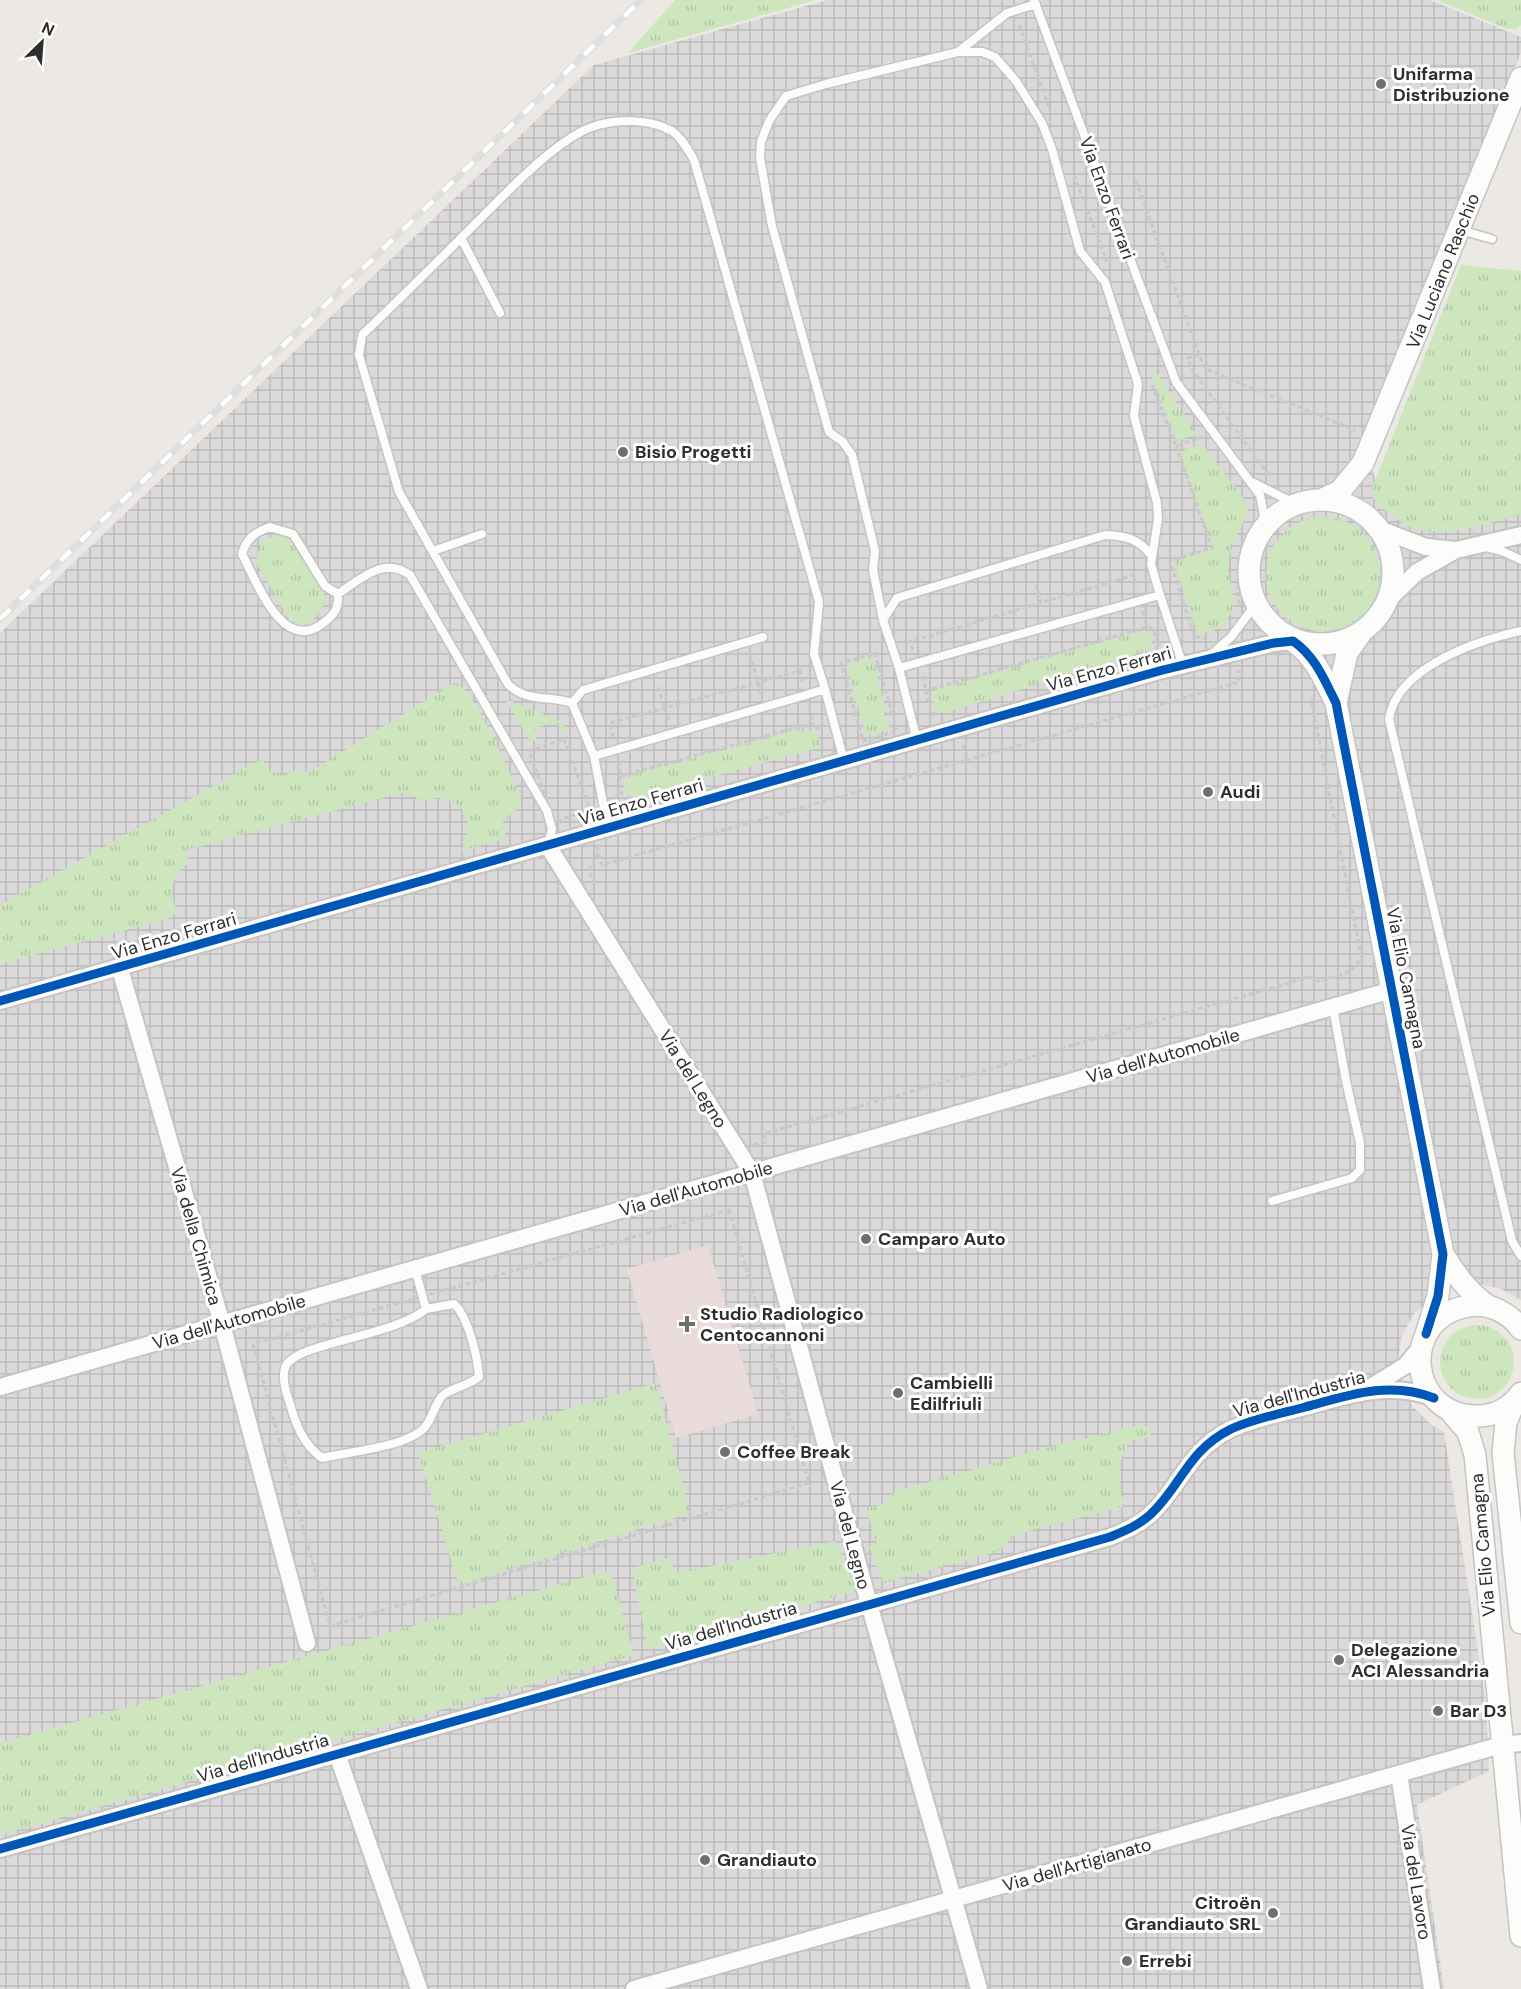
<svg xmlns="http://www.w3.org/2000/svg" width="1521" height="1989" viewBox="0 0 1521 1989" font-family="'DM Sans',sans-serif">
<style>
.industrial{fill:url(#industrial-grid)}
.medical{fill:#e9dcdb}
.grass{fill:url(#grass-tufts)}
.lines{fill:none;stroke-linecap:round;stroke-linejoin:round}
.service-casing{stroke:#c5c4c5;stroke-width:11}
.minor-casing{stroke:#c5c4c5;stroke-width:20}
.tertiary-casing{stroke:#c5c4c5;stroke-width:24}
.path{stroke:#c9c9c8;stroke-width:3;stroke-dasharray:4.5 3;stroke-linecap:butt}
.service{stroke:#fcfcfb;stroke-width:8}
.minor{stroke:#fcfcfb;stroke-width:16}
.tertiary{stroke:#fcfcfb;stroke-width:21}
.rail-casing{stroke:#dfdfe1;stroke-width:7}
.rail{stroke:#fff;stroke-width:4.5;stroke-dasharray:14;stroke-linecap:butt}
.cycleway-casing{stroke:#fff;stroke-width:13}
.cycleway{stroke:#0057b8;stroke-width:9}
.poi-dot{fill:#706f6e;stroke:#fff;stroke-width:2}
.labels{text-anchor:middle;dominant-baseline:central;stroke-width:6;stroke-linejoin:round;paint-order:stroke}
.poi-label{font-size:18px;font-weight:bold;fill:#2e2e2e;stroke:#fff;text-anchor:start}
.street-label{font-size:18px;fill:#2e2e2e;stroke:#fff}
</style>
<defs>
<pattern id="industrial-grid" width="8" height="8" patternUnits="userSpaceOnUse" patternTransform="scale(1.5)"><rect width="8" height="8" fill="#dcd9db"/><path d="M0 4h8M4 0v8" fill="none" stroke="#bdbbbc"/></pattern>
<pattern id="grass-tufts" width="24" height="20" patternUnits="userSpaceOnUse" patternTransform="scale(1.5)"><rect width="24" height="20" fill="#cee6be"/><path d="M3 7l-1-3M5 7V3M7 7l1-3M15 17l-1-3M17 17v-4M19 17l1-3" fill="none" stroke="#b1c6a4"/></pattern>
</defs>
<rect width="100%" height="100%" fill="#ece8e4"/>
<path class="industrial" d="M827,0H1430L1521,37V52L1365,438L1376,483L1521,506V1300L1501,1289L1478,1284L1454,1287L1432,1297L1414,1314L1402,1335L1398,1359L1401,1383L1413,1407L1432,1425L1444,1432L1486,1703L1489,1771L1417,1805L1444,1989H0V633L594,65Z"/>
<path class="medical" d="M708,1245L758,1414L676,1438L627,1269Z"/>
<path class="grass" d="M675,0H816L628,53Z
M1437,0H1521V25L1516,29H1507Z
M1461,265L1521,271V515C1459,529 1422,552 1373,498L1372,488Z
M1158,374L1196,434L1177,441L1152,376Z
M1202,444L1241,495L1248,509C1244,525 1234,538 1230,554C1222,585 1247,594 1223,627L1198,635L1174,561L1214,548L1180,452Z
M1266 574a57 57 0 1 1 114 0a57 57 0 1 1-114 0Z
M283,535L289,539L326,597C322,611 315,620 302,626L288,618L256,562L260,543L273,536Z
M1145,630L1151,636L1152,649L954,710L945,713L934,709L932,695L935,690Z
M873,657L890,729L866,736L846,666Z
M455,682C474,687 511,777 521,798L518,807L502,823L507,838L461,851C472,828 471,801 438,798C433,798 429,800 424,800C417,799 409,794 401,793L186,850L189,863C171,876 167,892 178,912L167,919L0,964V905L262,759L271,773L286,775L298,769L302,773L310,772Z
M505,699L558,720L567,730L561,732L558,722L534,728L537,740L531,742Z
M805,728C816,732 819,734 820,746L811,750L634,798L626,793L624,784L632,775Z
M1440 1362a37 37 0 1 1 74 0a37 37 0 1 1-74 0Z
M656,1383L690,1513L459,1585L418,1453Z
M1143,1424L1151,1431L1150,1437L1130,1440C1117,1461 1116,1483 1125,1506L1017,1534L996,1552L883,1583L869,1546L877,1544L866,1508L884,1504L891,1493L1049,1447Z
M835,1541L858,1590L648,1650L632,1568L668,1558L677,1573Z
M610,1570L634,1655L0,1835V1743Z"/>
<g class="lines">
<defs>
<path id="service" d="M1034,0L1176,382L1260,495L1264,515L1260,532
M958,52L1007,13L1036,4
M1460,230L1492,239
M461,238L500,313
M1254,483L1296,504
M1486,547L1502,551L1521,560
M433,551L482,534
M338,594L325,586L293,534L270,527C255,532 246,539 242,554C256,580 282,654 322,624C334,615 339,609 338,594C362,578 384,556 410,575L547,811L552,829L548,845
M883,620L897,598L1105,535C1125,536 1138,538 1151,555
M1521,631C1476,641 1397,667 1389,719L1512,1241L1521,1256
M1213,653L1231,637L1256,604
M899,668L883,620L873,570L875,551L852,455L843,442L829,432L772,226L760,158L761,142L769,121L786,96L826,84L958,52H982L995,57L1016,81L1042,123L1052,149L1080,251L1105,282L1138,384L1134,416L1157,503L1158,519L1151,564L1160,595
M572,703L583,690L763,637
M917,741L899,668L1160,595L1183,666
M594,756L572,703C550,695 526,703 508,684L399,492L359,355L362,335C402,297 441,258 479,220C506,193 557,139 592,127C615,119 649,118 672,131C682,138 688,150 694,160L819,602L814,654L825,689
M608,829L594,756L806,695L825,689L844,761
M1272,1201L1352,1178L1360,1170V1143L1346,1081L1333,1007
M415,1269L426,1309L454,1304C468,1316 478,1358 479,1377C468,1385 457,1387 446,1393C435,1400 433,1419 424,1428C406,1447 348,1452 322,1458C303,1444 296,1425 290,1404C286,1393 280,1374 287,1364C302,1342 394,1336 426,1309"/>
<path id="minor" d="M1379,529L1426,547L1456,550L1417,572L1388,600
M1456,550L1521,535
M548,846L752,1173L869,1604L979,1989
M120,969L222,1324L307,1643
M0,1001L1159,671L1274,643L1293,641
M0,1387L1392,990
M1369,1388L1405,1366L1421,1347
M337,1754L419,1989
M1399,1774L1432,1989
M0,1849L1110,1537C1125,1531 1139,1525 1151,1514C1182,1485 1187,1451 1231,1429C1253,1419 1278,1414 1302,1408C1346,1396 1389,1380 1434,1398
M634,1989L1501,1745L1521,1743"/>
<path id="tertiary" d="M1249 572a72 72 0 1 1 144 0a72 72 0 1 1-144 0Z
M1321,500L1340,491L1363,463L1521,78
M1293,641C1315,656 1324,679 1336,703L1443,1254L1438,1296L1426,1334
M1336,703L1347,653L1361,633
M1443,1254C1456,1275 1468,1292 1488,1306
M1521,1329C1510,1313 1488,1302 1469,1306C1398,1317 1407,1417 1478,1416C1495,1416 1511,1407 1521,1393
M1516,1399L1506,1422L1503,1453L1521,1623
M1450,1411L1468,1432L1475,1455L1521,1936"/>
</defs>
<use href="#service" class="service-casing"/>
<use href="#minor" class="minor-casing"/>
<use href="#tertiary" class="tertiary-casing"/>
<path class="path" d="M1019,25L1049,107
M1074,175L1107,262
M1136,181L1203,365L1208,370L1355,430
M1199,355L1188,358L1191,368L1268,474
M1152,385L1176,446L1202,437
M1176,446L1212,548L1170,561L1192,630L1196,637L1207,639
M1036,585L1041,602
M1239,604C1238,578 1236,558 1247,535
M1143,611L1147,627
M913,650L909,642L1134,575L1137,587
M875,653L897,731L863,741L841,663Z
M750,654L761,694
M923,676L928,702L934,717
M658,687L669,722
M925,691L1147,627L1153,629L1158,642L1156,650L1150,654
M809,708L813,724
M613,737L610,723L800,671L803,684
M564,739L590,809L555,822L529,751Z
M963,745L968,760
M619,761C622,776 614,794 630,803
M621,776L810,724L821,730
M584,811L587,818
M597,847L602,865L1239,682L1238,670
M594,884L589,870L598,853
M754,1145L765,1142L763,1134L1313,976L1314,982C1330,978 1356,975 1361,956L1311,699
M729,1210L809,1483L330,1626L253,1344Z"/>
<use href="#service" class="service"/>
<use href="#minor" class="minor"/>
<use href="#tertiary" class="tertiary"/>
<defs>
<path id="rail" d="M0,619L641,0"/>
</defs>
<use href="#rail" class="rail-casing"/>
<use href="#rail" class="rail"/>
<defs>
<path id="cycleway" d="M0,1001L1159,671L1274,643L1293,641C1315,656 1324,679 1336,703L1443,1254L1438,1296L1426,1334
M0,1849L1110,1537C1125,1531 1139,1525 1151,1514C1182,1485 1187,1451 1231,1429C1253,1419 1278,1414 1302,1408C1346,1396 1389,1380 1434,1398"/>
</defs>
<use href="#cycleway" class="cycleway-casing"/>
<use href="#cycleway" class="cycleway"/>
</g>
<g class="poi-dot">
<circle cx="1381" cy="84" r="6"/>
<circle cx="623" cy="452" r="6"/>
<circle cx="1208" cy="792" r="6"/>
<circle cx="866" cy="1239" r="6"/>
<path d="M684 1315h6v6h6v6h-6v6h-6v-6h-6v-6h6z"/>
<circle cx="898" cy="1393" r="6"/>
<circle cx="725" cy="1452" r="6"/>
<circle cx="1339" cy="1660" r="6"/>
<circle cx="1438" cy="1711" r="6"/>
<circle cx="705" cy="1860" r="6"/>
<circle cx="1273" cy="1913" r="6"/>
<circle cx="1127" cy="1961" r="6"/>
</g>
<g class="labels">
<g class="poi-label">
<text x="1393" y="74">Unifarma<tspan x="1393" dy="21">Distribuzione</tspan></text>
<text x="635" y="452">Bisio Progetti</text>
<text x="1220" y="792">Audi</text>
<text x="878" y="1239">Camparo Auto</text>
<text x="700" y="1314">Studio Radiologico<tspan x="700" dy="21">Centocannoni</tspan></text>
<text x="910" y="1383">Cambielli<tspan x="910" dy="21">Edilfriuli</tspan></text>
<text x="737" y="1452">Coffee Break</text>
<text x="1351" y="1650">Delegazione<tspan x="1351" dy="21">ACI Alessandria</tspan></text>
<text x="1450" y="1711">Bar D3</text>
<text x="717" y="1860">Grandiauto</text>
<text x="1261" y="1903" text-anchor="end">Citroën<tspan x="1261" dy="21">Grandiauto SRL</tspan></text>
<text x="1139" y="1961">Errebi</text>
</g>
<g class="street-label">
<text transform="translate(1107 198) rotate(70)">Via Enzo Ferrari</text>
<text transform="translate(1443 271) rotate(-68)">Via Luciano Raschio</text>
<text transform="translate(1109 669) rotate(-15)">Via Enzo Ferrari</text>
<text transform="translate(641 802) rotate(-16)">Via Enzo Ferrari</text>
<text transform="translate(174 936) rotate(-16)">Via Enzo Ferrari</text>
<text transform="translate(1406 978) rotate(79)">Via Elio Camagna</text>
<text transform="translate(1163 1056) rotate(-16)">Via dell'Automobile</text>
<text transform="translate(693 1079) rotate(58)">Via del Legno</text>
<text transform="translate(696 1189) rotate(-16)">Via dell'Automobile</text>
<text transform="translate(196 1236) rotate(74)">Via della Chimica</text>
<text transform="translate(229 1322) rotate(-16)">Via dell'Automobile</text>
<text transform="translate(1299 1394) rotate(-15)">Via dell'Industria</text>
<text transform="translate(850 1535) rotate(75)">Via del Legno</text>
<text transform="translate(1483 1545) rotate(-95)">Via Elio Camagna</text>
<text transform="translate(731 1626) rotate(-16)">Via dell'Industria</text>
<text transform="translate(263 1758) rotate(-16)">Via dell'Industria</text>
<text transform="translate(1077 1865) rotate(-16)">Via dell'Artigianato</text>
<text transform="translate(1416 1882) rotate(81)">Via del Lavoro</text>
</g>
</g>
<g transform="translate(42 42) rotate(25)" stroke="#ffffff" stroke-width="4.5" paint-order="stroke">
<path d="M0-4.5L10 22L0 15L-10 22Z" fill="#2e2e2e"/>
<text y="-9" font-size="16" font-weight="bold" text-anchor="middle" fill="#2e2e2e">N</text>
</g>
</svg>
